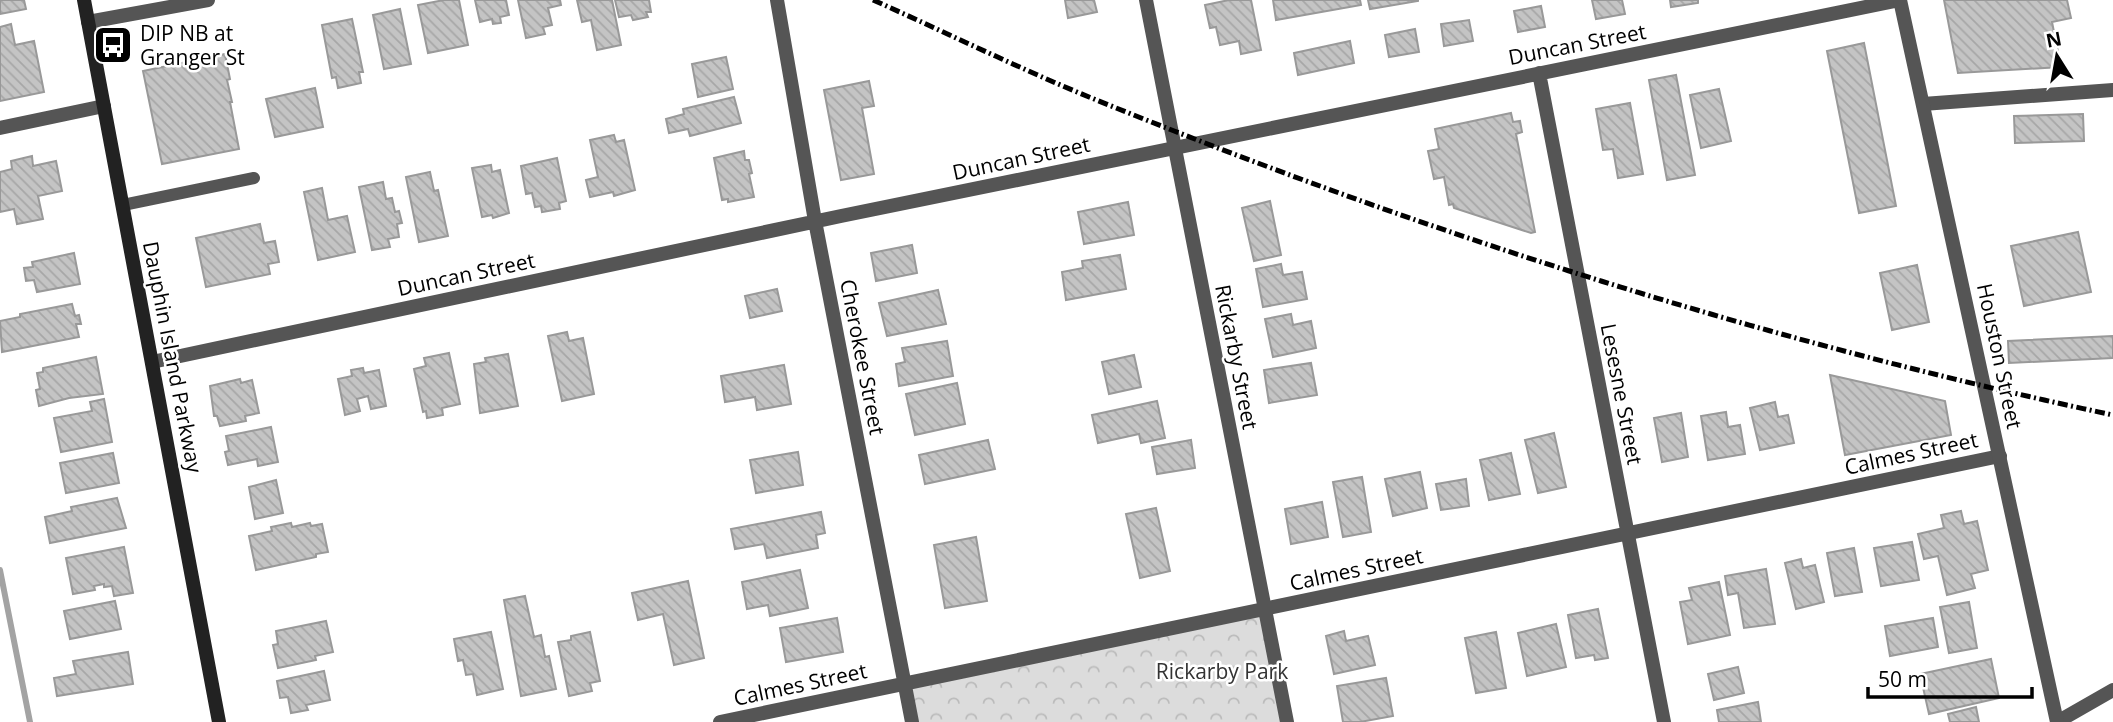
<svg xmlns="http://www.w3.org/2000/svg" width="2113" height="722" viewBox="0 0 2113 722" font-family="'Open Sans',sans-serif">
<style>
.forest{fill:url(#forest-crowns)}
.lines{fill:none;stroke-linecap:round;stroke-linejoin:round}
.stream{stroke:#a3a3a3;stroke-width:6}
.building{fill:url(#building-back-hatch);stroke:#999;stroke-width:2}
.service{stroke:#555;stroke-width:12}
.minor{stroke:#555;stroke-width:14}
.tertiary{stroke:#555;stroke-width:14}
.secondary{stroke:#222;stroke-width:14}
.rail{stroke:#000;stroke-width:5;stroke-dasharray:10 3.5 2 3.5;stroke-linecap:butt}
.labels{text-anchor:middle;dominant-baseline:central;stroke-width:5;stroke-linejoin:round;paint-order:stroke}
.poi-label{font-size:21px;fill:#000;stroke:#fff;text-anchor:start}
.street-label{font-size:21px;fill:#000;stroke:#fff}
.park-label{font-size:21px;fill:#333;stroke:#fff}
</style>
<defs>
<pattern id="forest-crowns" width="20" height="18" patternUnits="userSpaceOnUse" patternTransform="scale(1.75)"><rect width="20" height="18" fill="#dcdcdc"/><path d="M2 6a3 3 0 1 1 6 0M12 15a3 3 0 1 1 6 0" fill="none" stroke="#bbb"/></pattern>
<pattern id="building-back-hatch" width="6" height="6" patternUnits="userSpaceOnUse" patternTransform="scale(1.75)"><rect width="6" height="6" fill="#c4c4c4"/><path d="M-1 5l2 2M0 0l6 6M5-1l2 2" fill="none" stroke="#a7a7a7"/></pattern>
</defs>
<rect width="100%" height="100%" fill="#fff"/>
<path class="forest" d="M1265,609L1287,722H912L905,684Z"/>
<g class="lines">
<path class="stream" d="M0,570L30,722"/>
</g>
<path class="building" d="M0,0H24L26,9L0,14Z
M459,0L468,45L428,53L418,5L444,0Z
M475,0H506L509,15L500,17L501,23L493,24L492,19L480,22Z
M518,0H560L561,5L548,8L552,25L543,27L545,34L526,38Z
M577,0H612L621,45L597,50L591,20L582,22Z
M615,0H649L651,12H646L648,17L633,20L631,15L619,17Z
M1065,0H1094L1097,12L1068,18Z
M1229,0H1251L1261,50L1241,54L1239,41L1220,45L1216,27L1210,28L1205,5Z
M1273,0H1360L1361,5L1276,20Z
M1368,0H1418V1L1370,9Z
M1592,0H1622L1625,14L1596,19Z
M1670,0H1698V3L1671,7Z
M1944,0H2067L2071,18L2052,22L2061,67L1958,73Z
M1541,6L1545,27L1518,32L1514,11Z
M400,9L411,64L384,69L373,15Z
M352,19L363,72H359L361,83L338,88L336,77L332,78L322,25Z
M1469,20L1473,41L1444,46L1441,24Z
M11,24L15,45L34,41L44,92L0,101V27Z
M1415,29L1419,52L1389,57L1385,35Z
M1350,41L1354,63L1298,75L1294,53Z
M1864,43L1896,206L1859,213L1827,51Z
M225,54L230,79L227,80L232,102H230L239,149L162,164L143,71Z
M726,57L733,89L698,97L692,64Z
M1676,75L1695,175L1667,180L1649,80Z
M869,81L874,106L862,108L874,174L841,180L824,90Z
M315,88L323,127L275,137L266,99Z
M1719,89L1731,141L1701,148L1690,95Z
M734,97L741,123L690,136L688,129L669,133L666,119L684,114L683,109Z
M1630,103L1643,174L1618,178L1613,149L1603,150L1596,109Z
M1511,113L1513,122L1520,121L1522,132L1516,134L1535,232L1531,233L1454,208L1453,204L1449,205L1444,177L1434,179L1428,151L1439,149L1435,129Z
M2083,114L2084,141L2015,143L2014,116Z
M614,135L616,142L624,140L635,190L614,196L613,192L590,197L586,180L598,177L590,140Z
M744,151L745,160H749L752,173L749,174L754,197L728,202V199L722,200L714,158Z
M32,156L33,166L56,161L62,191L38,196L43,219L17,224L14,209L0,212V172L12,169L11,161Z
M557,158L566,201L559,203L560,209L542,212L541,206L535,207L532,193L526,194L521,166Z
M491,165L492,172L500,170L509,213L493,218L492,215L482,217L472,168Z
M430,172L434,191L438,190L448,236L419,242L406,177Z
M383,182L386,199L392,198L395,212L399,211L402,223L397,224L399,237L388,239L390,247L372,250L359,187Z
M322,188L328,220L347,216L355,252L318,260L304,192Z
M1270,201L1281,255L1254,261L1242,208Z
M1128,202L1134,235L1084,244L1078,212Z
M260,224L264,243L275,241L279,262L268,264L270,274L206,287L196,238Z
M2078,232L2091,292L2024,306L2011,246Z
M912,245L917,273L876,281L871,253Z
M74,253L80,284L37,292L34,280L26,281L24,268L33,267L32,262Z
M1120,255L1126,289L1066,300L1062,272L1083,268L1082,261Z
M1281,264L1283,275L1302,272L1307,299L1263,307L1256,269Z
M1917,265L1929,322L1892,330L1880,273Z
M777,289L782,311L750,318L745,296Z
M938,290L946,324L887,336L879,303Z
M72,304L75,316L79,315L81,324H76L79,337L2,352L0,321L20,317V314Z
M1291,314L1293,325L1311,321L1316,348L1273,357L1265,319Z
M567,332L569,341L583,338L594,394L562,401L548,336Z
M2113,336V358L2009,363L2008,341Z
M947,341L953,376L899,386L896,364L905,362L902,348Z
M449,353L460,404L442,408L443,415L427,418L426,411L423,412L414,369L426,366L424,358Z
M508,354L518,406L480,413L474,364L486,362L485,358Z
M1134,355L1141,387L1109,394L1102,362Z
M96,357L103,394L69,398L39,406L36,390L40,389L37,373L43,372V368Z
M1311,363L1317,395L1269,403L1264,370Z
M784,365L791,404L757,410L755,397L725,402L721,376Z
M363,368L364,373L379,370L386,406L371,409L368,396L357,399L360,411L345,415L338,379L352,376L351,370Z
M1830,375L1945,401L1951,435L1845,455Z
M240,379L241,383L252,380L259,413L245,416L246,421L220,426L217,416H214L210,386Z
M957,383L965,424L915,435L906,394Z
M104,399L112,442L61,452L54,418L92,411L90,402Z
M1157,401L1165,438L1141,443L1139,434L1098,443L1092,415Z
M1775,402L1778,417L1788,415L1794,443L1760,450L1750,408Z
M1726,412L1728,427L1740,425L1745,454L1708,460L1701,416Z
M1681,413L1688,457L1662,462L1654,418Z
M271,427L278,462L258,466L257,459L228,465L225,452L229,451L226,436Z
M1554,433L1566,487L1538,493L1525,440Z
M988,440L995,469L925,484L919,455Z
M1191,440L1195,468L1157,474L1152,447Z
M798,452L803,485L756,493L750,460Z
M113,453L119,483L66,493L60,463Z
M1511,453L1520,494L1489,500L1480,460Z
M1420,472L1427,508L1393,516L1385,479Z
M1362,477L1371,532L1343,537L1333,482Z
M1466,479L1469,506L1441,510L1436,484Z
M276,480L283,513L255,519L249,487Z
M117,498L126,528L50,543L45,517L72,511L71,507Z
M1322,502L1328,537L1291,544L1285,509Z
M1156,508L1170,571L1140,578L1126,514Z
M1961,511L1964,524L1977,521L1988,570L1971,574L1975,588L1947,595L1938,556L1924,559L1918,534L1944,528L1941,515Z
M821,512L825,533L816,535L818,548L767,558L764,544L735,549L731,529Z
M291,523L292,527L310,523L311,526L322,524L328,552L316,554V557L256,570L249,536L272,531L271,527Z
M976,537L987,601L945,608L934,545Z
M1912,542L1919,580L1881,586L1874,548Z
M124,547L133,593L114,596L112,586L104,587V584L94,586L95,590L73,594L66,558Z
M1854,548L1862,592L1835,596L1827,553Z
M1801,559L1803,568L1815,565L1824,602L1796,609L1785,563Z
M1766,569L1775,624L1744,628L1738,593L1728,595L1725,576Z
M800,570L808,608L770,616L768,605L747,609L742,582Z
M688,581L704,658L674,665L663,614L638,620L632,593Z
M1719,582L1730,635L1688,644L1680,602L1692,600L1689,588Z
M525,596L534,637L541,635L545,657L549,656L556,689L521,696L504,600Z
M115,601L121,629L70,639L64,611Z
M1969,602L1977,648L1949,653L1940,607Z
M1598,609L1608,658L1595,660L1594,655L1576,658L1568,615Z
M837,618L843,652L786,662L780,628Z
M1933,618L1938,647L1890,656L1885,626Z
M326,621L333,652L315,656L316,660L278,668L273,645L278,644L276,631Z
M1556,624L1566,667L1527,676L1518,633Z
M1344,631L1346,641L1368,636L1375,665L1334,674L1326,636Z
M491,632L503,689L477,695L473,674L466,675L463,660L458,661L454,639Z
M590,632L600,681L590,683L592,691L569,696L558,642L571,640V636Z
M1496,632L1506,688L1476,693L1465,638Z
M128,652L133,684L57,696L54,678L76,674L73,661Z
M1991,659L1999,698L1929,714L1920,674Z
M1738,667L1744,693L1714,700L1708,674Z
M324,671L330,700L306,705L308,710L291,713L288,697L280,698L277,681Z
M1386,678L1393,716L1360,722H1343L1337,686Z
M1758,702L1761,722H1719L1717,710Z
M1976,707L1979,722H1950L1948,714Z"/>
<g class="lines">
<path class="service" d="M123,205L254,178"/>
<path class="minor" d="M777,0L815,221L912,722
M1146,0L1287,722
M88,22L208,0
M1539,73L1664,722
M1923,104L2113,90
M0,128L104,106
M152,362L841,216L1900,0
M720,722L2000,456
M2057,722L2113,690"/>
<path class="tertiary" d="M1900,0L2057,722"/>
<path class="secondary" d="M84,0L219,722"/>
<path class="rail" d="M873,0C945,32 1016,67 1089,97C1421,232 1763,341 2113,415"/>
</g>
<defs>
<symbol id="bus-square" viewBox="-11 -11 22 22"><rect x="-9" y="-9" width="18" height="18" rx="4" fill="#000" stroke="#fff"/><path d="M-5-6H5V4H4V6H2V4H-2V6H-4V4H-5ZM-3.5-4V0h7V-4ZM-3.5 1.2v1.5H-2V1.2ZM2 1.2v1.5H3.5V1.2Z" fill="#fff"/></symbol>
</defs>
<g fill-rule="evenodd">
<use href="#bus-square" x="91" y="23" width="44" height="44"/>
</g>
<g class="labels">
<g class="poi-label">
<text x="140" y="33">DIP NB at<tspan x="140" dy="24">Granger St</tspan></text>
</g>
<g class="street-label">
<text transform="translate(1577 44) rotate(-11)">Duncan Street</text>
<text transform="translate(1021 158) rotate(-12)">Duncan Street</text>
<text transform="translate(466 274) rotate(-12)">Duncan Street</text>
<text transform="translate(2000 356) rotate(78)">Houston Street</text>
<text transform="translate(173 357) rotate(79)">Dauphin Island Parkway</text>
<text transform="translate(863 357) rotate(79)">Cherokee Street</text>
<text transform="translate(1237 357) rotate(79)">Rickarby Street</text>
<text transform="translate(1622 394) rotate(79)">Lesesne Street</text>
<text transform="translate(1911 453) rotate(-12)">Calmes Street</text>
<text transform="translate(1356 569) rotate(-12)">Calmes Street</text>
<text transform="translate(800 684) rotate(-12)">Calmes Street</text>
</g>
<g class="park-label">
<text x="1222" y="671">Rickarby Park</text>
</g>
</g>
<g transform="translate(2057 56) rotate(349)" stroke="#ffffff" stroke-width="5" paint-order="stroke">
<path d="M0-5L12 26L0 18L-12 26Z" fill="#000000"/>
<text y="-10" font-size="19" font-weight="bold" text-anchor="middle" fill="#000000">N</text>
</g>
<path d="M1868 687v10h164v-10" fill="none" stroke="#000000" stroke-width="3.5"/>
<text x="1878" y="687" font-size="21" fill="#000000" stroke="#ffffff" stroke-width="5" paint-order="stroke">50 m</text>
</svg>
